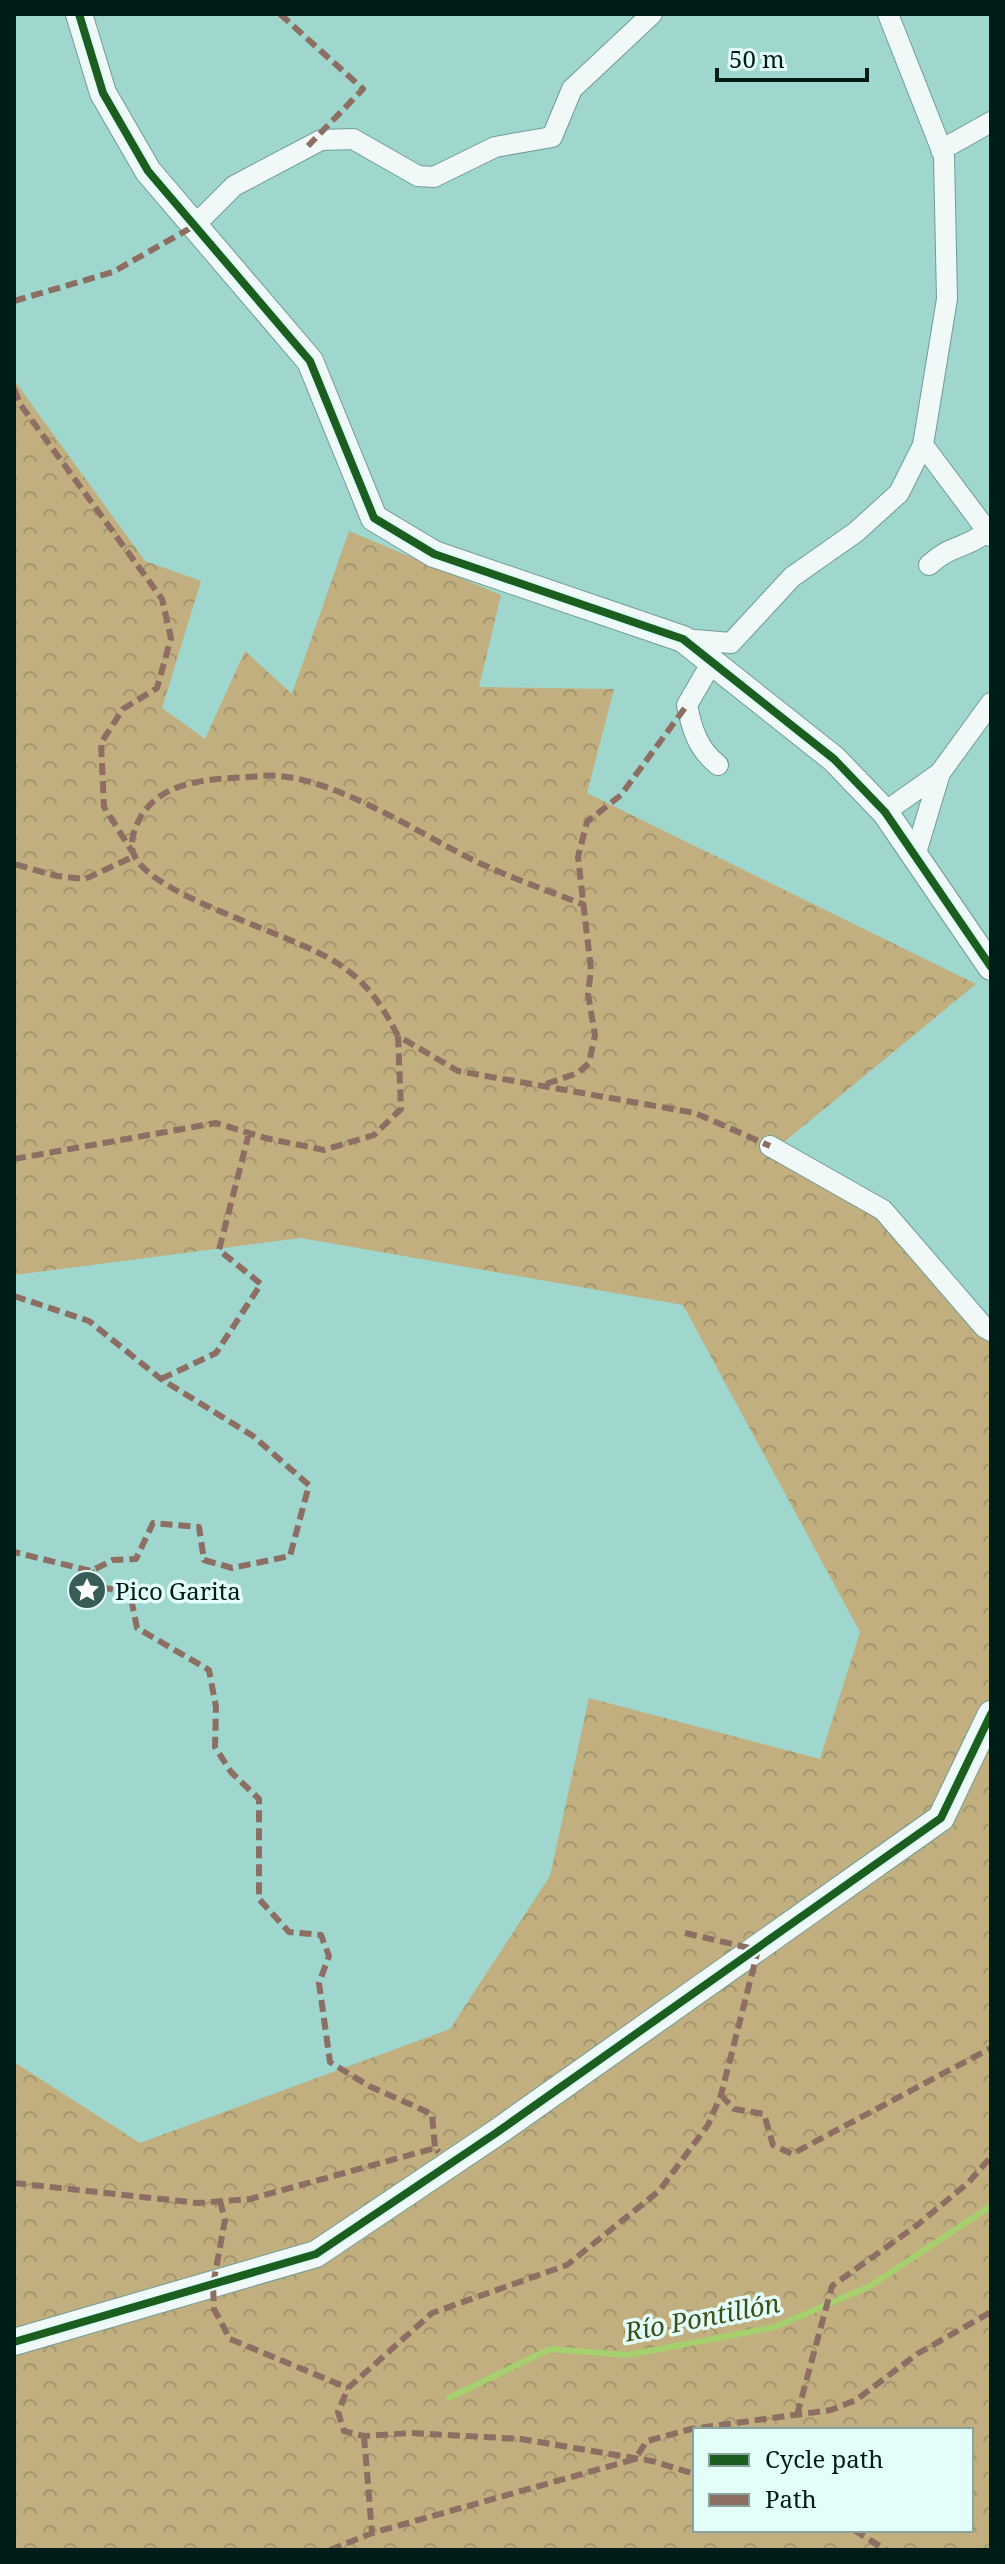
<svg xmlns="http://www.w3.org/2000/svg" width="1005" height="2564" viewBox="0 0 1005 2564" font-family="'Noto Serif',serif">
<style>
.forest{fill:url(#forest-crowns);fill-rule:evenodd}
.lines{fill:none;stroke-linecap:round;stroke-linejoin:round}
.stream{stroke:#a6d06e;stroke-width:6}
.minor-casing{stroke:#709d97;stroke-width:22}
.tertiary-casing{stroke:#709d97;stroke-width:28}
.minor{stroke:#f1f9f8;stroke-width:20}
.tertiary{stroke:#f1f9f8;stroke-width:26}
.quiet{stroke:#8d6e63;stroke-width:6;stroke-dasharray:12 6;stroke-linecap:butt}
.cycleway-casing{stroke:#e3fef9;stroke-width:13}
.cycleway{stroke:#1b5e20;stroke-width:8}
.labels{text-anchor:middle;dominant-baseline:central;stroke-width:7;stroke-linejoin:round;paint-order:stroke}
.poi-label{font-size:24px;fill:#001c18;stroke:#e3fef9;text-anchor:start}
.water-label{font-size:26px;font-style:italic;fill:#3f4e19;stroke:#e3fef9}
</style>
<defs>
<pattern id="forest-crowns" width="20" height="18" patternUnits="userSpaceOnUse" patternTransform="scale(2)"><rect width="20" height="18" fill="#c1af7f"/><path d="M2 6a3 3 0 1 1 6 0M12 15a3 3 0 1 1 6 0" fill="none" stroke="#a4966d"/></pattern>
</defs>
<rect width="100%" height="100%" fill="#9fd6cd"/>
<path class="forest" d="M14,380L145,561L201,581L162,708L205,739L245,651L292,694L349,531L501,595L479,687L614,689L587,793L976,984L767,1156L876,1212L991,1332V2550H14V2062L140,2143L450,2029L550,1876L589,1698L820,1759L860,1632L683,1305L301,1238L14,1275ZM695,2430H971V2530H695Z"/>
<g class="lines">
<path class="stream" d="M449,2398L550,2349L628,2355L775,2327L870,2286L991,2206"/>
<defs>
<path id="minor" d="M941,150L991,122
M194,226L234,186L321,140L353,139L418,176L434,177L495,147L552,137L572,89L652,14
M923,445L991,536
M929,565C951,544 967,549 987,531
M683,639L731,643L792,577L856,532L899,493L923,445L947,299L944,156L888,14
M712,662L687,705C692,730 698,749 718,765
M885,812L940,773L991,703
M915,856L940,773
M770,1146L883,1210L984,1327L991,1331"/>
<path id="tertiary" d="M79,14L103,93L148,171L310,361L374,518L434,554L683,639L834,759L885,812L991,967
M14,2342L316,2254L496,2133L941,1818L991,1714"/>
</defs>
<use href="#minor" class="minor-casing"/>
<use href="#tertiary" class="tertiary-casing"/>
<use href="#minor" class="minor"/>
<use href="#tertiary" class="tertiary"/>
<path class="quiet" d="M280,14L363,89L308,146
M14,301L113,272L194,226
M14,389L20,404L162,599L171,638L157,688L123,709L101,743L104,807L135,856L85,879L57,876L14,864
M398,1036C382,1005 367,982 337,963C293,934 157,898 135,857C129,846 133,832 138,822C160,776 217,780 261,776C324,770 416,832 473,860C509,877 548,891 585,905
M546,1084L578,1073L589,1063L595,1035L588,994L591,970L578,857L587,822L621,795L687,705
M14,1159L216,1123L265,1138L324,1150L374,1135L401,1109L398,1036L458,1071L695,1113L770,1146
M14,1296L89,1321L161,1379L253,1436L309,1485L290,1556L232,1568L204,1560L199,1527L153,1523L136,1559L113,1560L91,1571L14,1552
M161,1379L216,1353L261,1284L219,1250L249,1133
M91,1571L105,1588L130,1593L137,1628L209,1670L216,1707L215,1747L231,1772L259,1799V1899L289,1932L321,1935L329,1956L319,1983L330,2062L369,2086L432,2114L435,2148
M685,1933L758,1950L721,2095L708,2125L659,2191L567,2265L432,2313L348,2388L338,2412L344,2431L364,2436L412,2433L521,2439L652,2461L695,2474
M721,2095L734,2109L764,2114L773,2145L792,2154L991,2048
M14,2183L198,2203L250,2199L435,2148L439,2152
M220,2201L225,2220L213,2285L214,2309L230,2339L348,2388
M797,2415L832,2286L916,2226L968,2183L991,2157
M364,2436L372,2533
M854,2530L886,2550
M330,2550L372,2533L635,2459L647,2441L691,2429L831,2410L856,2400L917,2354L991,2312"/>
<defs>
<path id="cycleway" d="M79,14L103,93L148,171L310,361L374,518L434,554L683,639L834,759L885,812L991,967
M14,2342L316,2254L496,2133L941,1818L991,1714"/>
</defs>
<use href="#cycleway" class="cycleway-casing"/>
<use href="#cycleway" class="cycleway"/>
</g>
<defs>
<symbol id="sight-disc" viewBox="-11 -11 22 22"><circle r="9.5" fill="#385d57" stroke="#e3fef9"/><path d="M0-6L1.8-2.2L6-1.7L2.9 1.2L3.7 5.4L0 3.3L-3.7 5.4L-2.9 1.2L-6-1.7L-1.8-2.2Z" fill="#fff"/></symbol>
</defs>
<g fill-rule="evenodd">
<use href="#sight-disc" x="65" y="1568" width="44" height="44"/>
</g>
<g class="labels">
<g class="poi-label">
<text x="115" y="1590">Pico Garita</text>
</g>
<g class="water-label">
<text transform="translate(702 2317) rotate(-11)">Río Pontillón</text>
</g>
</g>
<rect width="1005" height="2564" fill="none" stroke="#001c18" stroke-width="32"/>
<rect x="693" y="2428" width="280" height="104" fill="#e3fef9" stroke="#88a49f" stroke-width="2"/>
<rect x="709" y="2454" width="40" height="12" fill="#1b5e20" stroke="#88a49f" stroke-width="2"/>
<text x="765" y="2468" font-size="24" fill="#001c18">Cycle path</text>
<rect x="709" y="2494" width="40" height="12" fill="#8d6e63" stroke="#88a49f" stroke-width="2"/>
<text x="765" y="2508" font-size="24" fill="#001c18">Path</text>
<path d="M717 68v12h150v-12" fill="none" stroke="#001c18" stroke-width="4"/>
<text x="729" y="68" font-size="24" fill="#001c18" stroke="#e3fef9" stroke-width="6" paint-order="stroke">50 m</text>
</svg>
